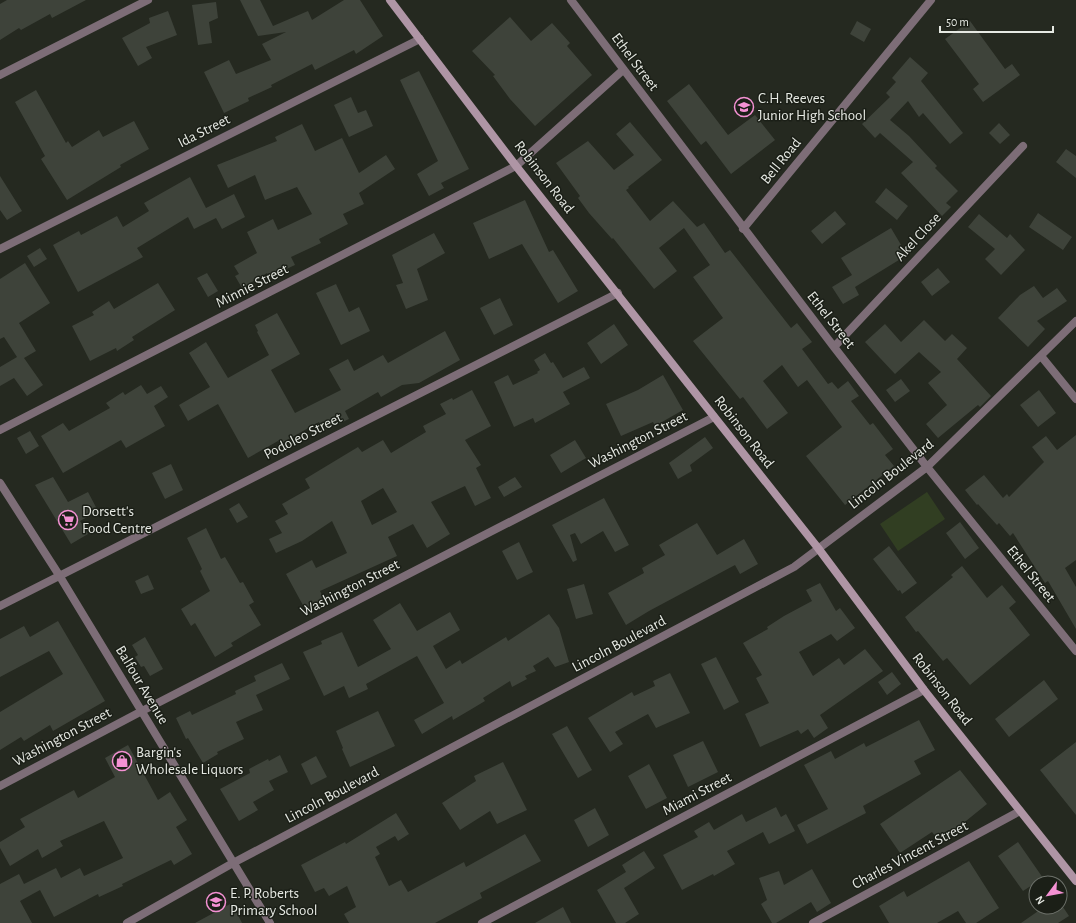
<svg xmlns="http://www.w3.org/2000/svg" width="1076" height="923" viewBox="0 0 1076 923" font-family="'Alegreya Sans',sans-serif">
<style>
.green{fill:#313e22}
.building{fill:#3e433a;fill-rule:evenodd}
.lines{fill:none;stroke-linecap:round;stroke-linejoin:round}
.minor{stroke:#7d6d77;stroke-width:8}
.tertiary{stroke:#7d6d77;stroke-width:8}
.secondary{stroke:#af95a5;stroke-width:8}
.labels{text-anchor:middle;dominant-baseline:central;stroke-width:3;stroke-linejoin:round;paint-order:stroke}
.street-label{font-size:15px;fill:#e6e9e3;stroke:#1b1f17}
.poi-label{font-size:15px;fill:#e6e9e3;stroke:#1b1f17;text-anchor:start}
</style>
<rect width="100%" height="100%" fill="#252920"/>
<path class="green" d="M927,492L945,519L898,551L880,524Z"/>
<path class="building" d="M7,0H86L52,18L50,14L21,30L19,28L0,40V4Z
M240,0H260L273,26L308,11L312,20L344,0H360L383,36L356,54L354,50L315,70L312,64L271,85L272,87L248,98L249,101L224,113L204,72L229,60L236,74L271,60L262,44L286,32L258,36Z
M216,2L218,18L209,22L212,43L198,45L192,5Z
M168,11L177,35L146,47L152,58L138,66L122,38L150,23L149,18Z
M510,17L531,41L552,23L570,43L567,46L592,75L535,126L510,99L493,76L495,75L472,51Z
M857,21L871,29L864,42L850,34Z
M970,21L1005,69L1012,64L1020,75L983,102L973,89L979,84L945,39Z
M910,57L928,73L921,81L963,133L950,144L923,113L919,117L908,101L890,120L909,136L937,166L935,168L958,191L946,203L951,207L942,216L901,173L913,162L880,133L875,138L862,124L890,97L886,93L896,82L892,78Z
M419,71L469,169L441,183L444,188L429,196L417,174L438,161L400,80Z
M689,84L728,135L755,115L775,140L731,174L706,141L701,145L667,101Z
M36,90L66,143L68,141L72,147L99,130L103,137L134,121L149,149L120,165L121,167L67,200L41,159L45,156L15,102Z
M351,97L358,113L366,110L373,126L349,137L334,105Z
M630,122L662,160L628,187L629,188L626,190L650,221L673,201L697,227L704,223L725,253L730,250L791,328L797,323L812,342L802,349L828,384L832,382L838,389L848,381L859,396L851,401L870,425L873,423L893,449L885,455L894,466L845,505L806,456L842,427L807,380L798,387L782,365L763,381L788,413L767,429L743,397L740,399L693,341L723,318L693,277L710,265L684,228L659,248L677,271L654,289L613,238L612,239L589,213L578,198L580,196L556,163L588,141L614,170L634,155L616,134Z
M999,123L1010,135L1000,144L989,133Z
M302,124L315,151L342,138L359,173L386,155L395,169L359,193L364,204L343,214L348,224L319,239L321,243L291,257L295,265L269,277L267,273L242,288L235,276L239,274L234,266L257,253L247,232L273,219L278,230L312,214L297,187L265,200L255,175L228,188L217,165L277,141L275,137Z
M1066,149L1076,156V178L1056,162Z
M0,176L22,211L7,220L0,210Z
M190,177L206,208L234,194L245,217L222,229L216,218L194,229L188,217L137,248L143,257L78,292L53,245L79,231L81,235L117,216L123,227L149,211L144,203Z
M886,188L908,206L897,220L875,202Z
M525,200L549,252L553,250L578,291L558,303L522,244L489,259L473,223Z
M835,211L846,224L822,244L811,231Z
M1038,213L1072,237L1063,250L1029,227Z
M979,214L1007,238L1010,234L1025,250L1001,275L985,259L995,249L968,227Z
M891,228L907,255L855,287L859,295L843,304L832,287L852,275L841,258Z
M434,233L445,253L417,269L428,300L406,309L396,285L403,283L392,255Z
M40,248L47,259L34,267L27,256Z
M25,263L50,303L19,323L36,351L24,358L43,385L27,396L14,378L0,386V367L17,357L4,337L0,339V279Z
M938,268L950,282L932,296L921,282Z
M207,273L218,291L208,297L197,278Z
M158,283L175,310L132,337L134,340L117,351L116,348L90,361L72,326L94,315L92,312L109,301L114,309Z
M336,284L349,312L359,307L370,331L341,345L316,293Z
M1034,286L1043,298L1057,288L1067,301L1037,321L1045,329L1028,347L998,318L1020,295Z
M500,298L513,325L494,335L480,308Z
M277,313L300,354L271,370L295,413L341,390L329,369L348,359L354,371L383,355L388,363L445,331L460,360L419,383L402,385L381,397L378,392L345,411L349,419L323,431L319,422L280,444L278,441L248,458L218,404L188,421L179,405L210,387L189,353L206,342L228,378L269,355L257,332L258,331L255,325Z
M924,320L945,341L952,334L967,348L957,359L991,396L980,407L978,405L938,438L926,424L947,405L928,383L941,372L919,352L895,374L865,342L885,324L901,342Z
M614,324L628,345L601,364L587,343Z
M545,353L551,363L553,362L563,378L584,367L590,378L563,392L570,404L535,423L533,418L514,427L494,382L508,375L513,385L538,373L537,372L540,370L534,360Z
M663,375L683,410L655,426L653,422L621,436L606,404L638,390Z
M901,379L910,391L895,402L886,390Z
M141,385L147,394L161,386L168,397L154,406L165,426L126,448L121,440L63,473L41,436L63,423L69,431L110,408L106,403L123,392L125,395Z
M472,390L491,426L465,440L481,465L476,468L491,498L475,506L465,486L431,502L450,534L427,548L413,524L388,537L397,556L320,591L324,599L305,609L286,574L312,560L316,568L347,553L332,521L302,541L276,553L269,539L282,533L275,521L288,514L282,504L310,488L305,479L358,447L362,452L383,440L391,453L426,432L423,426L446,414L440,404L452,398L453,400ZM383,488L397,512L372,525L361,501Z
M1039,390L1056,413L1038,427L1020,405Z
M30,431L39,446L26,454L17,438Z
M1076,435V560L1065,568L1076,587V629L1048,581L1045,583L1013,533L1010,536L999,523L997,525L978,504L977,505L965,490L984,475L1003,498L1007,494L1009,497L1044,462L1032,447L1046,436L1057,450Z
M705,437L713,448L690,465L692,471L678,479L669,463Z
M575,440L586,458L561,473L550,455Z
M171,464L183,490L165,499L152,473Z
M53,477L68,502L88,492L98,511L80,521L88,534L71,544L35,485Z
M515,477L522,487L504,497L498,487Z
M604,498L629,545L615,552L603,531L581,544L575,533L570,535L577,560L573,562L552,525Z
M239,503L248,517L237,523L229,509Z
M960,522L979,548L965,559L946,533Z
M697,523L717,555L744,539L758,564L740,574L735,565L649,611L626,625L608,593L644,573L642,568L665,555L659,545Z
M206,528L221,559L225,557L240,583L243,582L254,602L249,605L261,625L231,643L233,646L215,657L195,623L191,626L181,609L210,591L200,571L202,569L187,538Z
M519,542L533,572L517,580L502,551Z
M889,546L917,583L902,594L900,590L898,591L873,559Z
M962,566L987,598L1002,585L1016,602L1009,608L1030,635L970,685L947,658L943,661L918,631L916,632L905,617L953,577L951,575Z
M148,575L154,589L141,594L135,581Z
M820,583L836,611L840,608L855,628L837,641L831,634L799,652L813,676L839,658L844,665L865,649L883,671L820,715L828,728L814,738L808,729L801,734L798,730L760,747L745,714L769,703L756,678L762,675L743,643L768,629L767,627L784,616L812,601L806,590Z
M584,584L593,614L576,619L567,589Z
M400,603L417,631L450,612L460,630L433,646L446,669L460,660L462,664L506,637L508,641L549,614L559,628L569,662L555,667L548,657L533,666L536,671L525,676L527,679L512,687L510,681L483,698L485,701L470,710L453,720L452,716L422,734L414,720L444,703L417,656L366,684L368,689L349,698L344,686L324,696L303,652L322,644L321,641L342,632L358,667L391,649L373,620Z
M58,621L105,701L53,731L50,725L24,741L21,737L0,750V712L63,674L49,651L0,677V639L24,626L30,637Z
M145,637L163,669L150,676L144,666L141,667L135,657L138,655L132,645Z
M716,657L739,702L724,710L701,664Z
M282,663L290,679L256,695L263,710L236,722L244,739L217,752L218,754L203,763L188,738L186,739L176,718L190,711L192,715L236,694L235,691L256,681L254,676Z
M892,672L901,684L887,695L878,682Z
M670,673L690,713L656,728L648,714L615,732L623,744L610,752L588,718L632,692L634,696L655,686L653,681Z
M1044,680L1058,699L1009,737L995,719Z
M378,711L395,746L350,767L342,749L343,748L336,731Z
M919,720L935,750L914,761L921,774L863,806L866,813L807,844L797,825L828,809L804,765L831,751L835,759L864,743L866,747Z
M567,726L592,770L578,778L552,734Z
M703,741L718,772L688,787L673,755Z
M1076,742V815L1040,770Z
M128,745L158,800L170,792L187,820L176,827L192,854L174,865L171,860L122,884L123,886L99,897L98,894L54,917L40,890L20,901L32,923H0V884L19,874L24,884L56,868L61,878L80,868L84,876L123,858L104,821L60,841L63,846L42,858L38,849L10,866L0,848V842L25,827L20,819L74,790L78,798L115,777L105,758Z
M280,755L288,772L269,781L274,790L253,802L258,810L239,821L220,789L250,773L249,769L268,759L269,761Z
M316,756L327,777L311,785L301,764Z
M503,762L527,810L497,824L490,811L460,830L442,803L476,781L474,776Z
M649,764L667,798L646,809L628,776Z
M960,770L987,804L940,842L932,832L900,853L880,824Z
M776,807L781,817L786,814L795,831L769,844L763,832L727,851L735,864L714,876L713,874L682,890L663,855L698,837L694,831L709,822L714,830L742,814L746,822Z
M595,808L609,835L588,847L574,820Z
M396,813L409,834L398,841L395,836L376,847L380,854L375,857L389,886L401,880L408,892L464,862L466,867L525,834L541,861L480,893L482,898L435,923H349L344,914L356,907L347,886L329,896L324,888L315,892L301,865L345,842L346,844Z
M1018,842L1043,878L1023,891L998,856Z
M644,851L655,868L624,888L639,914L625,923H616L597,890L626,872L622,865Z
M969,861L999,908L976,923H966L958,911L937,923H889L879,906L904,891L907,897Z
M812,869L831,903L817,912L811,902L776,923H772L761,904L767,900L759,878L779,871L784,885Z
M232,903L242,923H195Z
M563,907L571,923H535Z
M1044,907H1063L1069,916L1058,923H1021Z"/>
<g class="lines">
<path class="minor" d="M571,0L834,347L927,467L1076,651
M743,229L931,0
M0,249L420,39
M834,347L1023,146
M1041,356L1076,399
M0,430L516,166L623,70
M0,606L618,293
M0,786L142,711L714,417
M127,923L233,863L794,567L927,467L1076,321
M482,923L924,690
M813,923L1020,811"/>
<path class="tertiary" d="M0,75L148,0
M0,483L59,575L270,923"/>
<path class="secondary" d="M390,0L516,166L818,548L924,690L1076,881"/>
</g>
<defs>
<symbol id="school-ring" viewBox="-11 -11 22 22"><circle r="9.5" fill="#1b1f17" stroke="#f491d3" stroke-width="1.5"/><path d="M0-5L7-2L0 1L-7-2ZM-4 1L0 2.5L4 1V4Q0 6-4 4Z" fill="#f491d3"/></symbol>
<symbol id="supermarket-ring" viewBox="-11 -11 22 22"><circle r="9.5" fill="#1b1f17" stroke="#f491d3" stroke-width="1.5"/><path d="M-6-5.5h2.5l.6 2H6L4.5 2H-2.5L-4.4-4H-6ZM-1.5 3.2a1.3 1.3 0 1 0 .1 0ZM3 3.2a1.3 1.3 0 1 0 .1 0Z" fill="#f491d3"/></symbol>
<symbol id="shop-ring" viewBox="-11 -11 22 22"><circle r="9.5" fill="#1b1f17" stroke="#f491d3" stroke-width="1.5"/><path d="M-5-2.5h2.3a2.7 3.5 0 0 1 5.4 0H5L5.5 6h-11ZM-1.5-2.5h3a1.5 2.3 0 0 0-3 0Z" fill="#f491d3"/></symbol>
</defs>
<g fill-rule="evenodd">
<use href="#school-ring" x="733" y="96" width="22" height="22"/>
<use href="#supermarket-ring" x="57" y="509" width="22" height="22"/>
<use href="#shop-ring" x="111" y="750" width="22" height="22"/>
<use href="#school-ring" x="205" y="891" width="22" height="22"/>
</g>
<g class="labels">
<g class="street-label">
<text transform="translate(635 62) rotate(53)">Ethel Street</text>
<text transform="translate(204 131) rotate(-27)">Ida Street</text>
<text transform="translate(781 161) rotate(-51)">Bell Road</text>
<text transform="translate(544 177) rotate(52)">Robinson Road</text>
<text transform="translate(918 237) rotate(-47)">Akel Close</text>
<text transform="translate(252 286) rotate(-27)">Minnie Street</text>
<text transform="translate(831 320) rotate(52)">Ethel Street</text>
<text transform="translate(744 432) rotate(52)">Robinson Road</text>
<text transform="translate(303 436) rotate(-27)">Podoleo Street</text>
<text transform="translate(638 440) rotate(-27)">Washington Street</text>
<text transform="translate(891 474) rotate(-38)">Lincoln Boulevard</text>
<text transform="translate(1031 574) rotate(51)">Ethel Street</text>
<text transform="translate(350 588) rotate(-27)">Washington Street</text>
<text transform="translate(619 644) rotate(-28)">Lincoln Boulevard</text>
<text transform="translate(142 685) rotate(59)">Balfour Avenue</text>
<text transform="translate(942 689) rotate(52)">Robinson Road</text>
<text transform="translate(62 737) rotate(-28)">Washington Street</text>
<text transform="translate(697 794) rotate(-28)">Miami Street</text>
<text transform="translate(332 795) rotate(-28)">Lincoln Boulevard</text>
<text transform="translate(910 855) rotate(-28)">Charles Vincent Street</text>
</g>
<g class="poi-label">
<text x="758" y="98">C.H. Reeves<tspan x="758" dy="17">Junior High School</tspan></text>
<text x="82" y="511">Dorsett's<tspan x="82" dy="17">Food Centre</tspan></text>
<text x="136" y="752">Bargin's<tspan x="136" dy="17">Wholesale Liquors</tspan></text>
<text x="230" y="893">E. P. Roberts<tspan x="230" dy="17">Primary School</tspan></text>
</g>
</g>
<g transform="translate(1048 895) rotate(238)"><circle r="19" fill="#1b1f17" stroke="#6c7069"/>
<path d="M0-3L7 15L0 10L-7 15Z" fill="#f491d3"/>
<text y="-6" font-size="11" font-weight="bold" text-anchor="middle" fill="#e6e9e3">N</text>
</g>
<path d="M940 26v6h113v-6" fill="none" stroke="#e6e9e3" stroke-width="2"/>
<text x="946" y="26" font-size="12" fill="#e6e9e3" stroke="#1b1f17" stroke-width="3" paint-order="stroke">50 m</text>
</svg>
